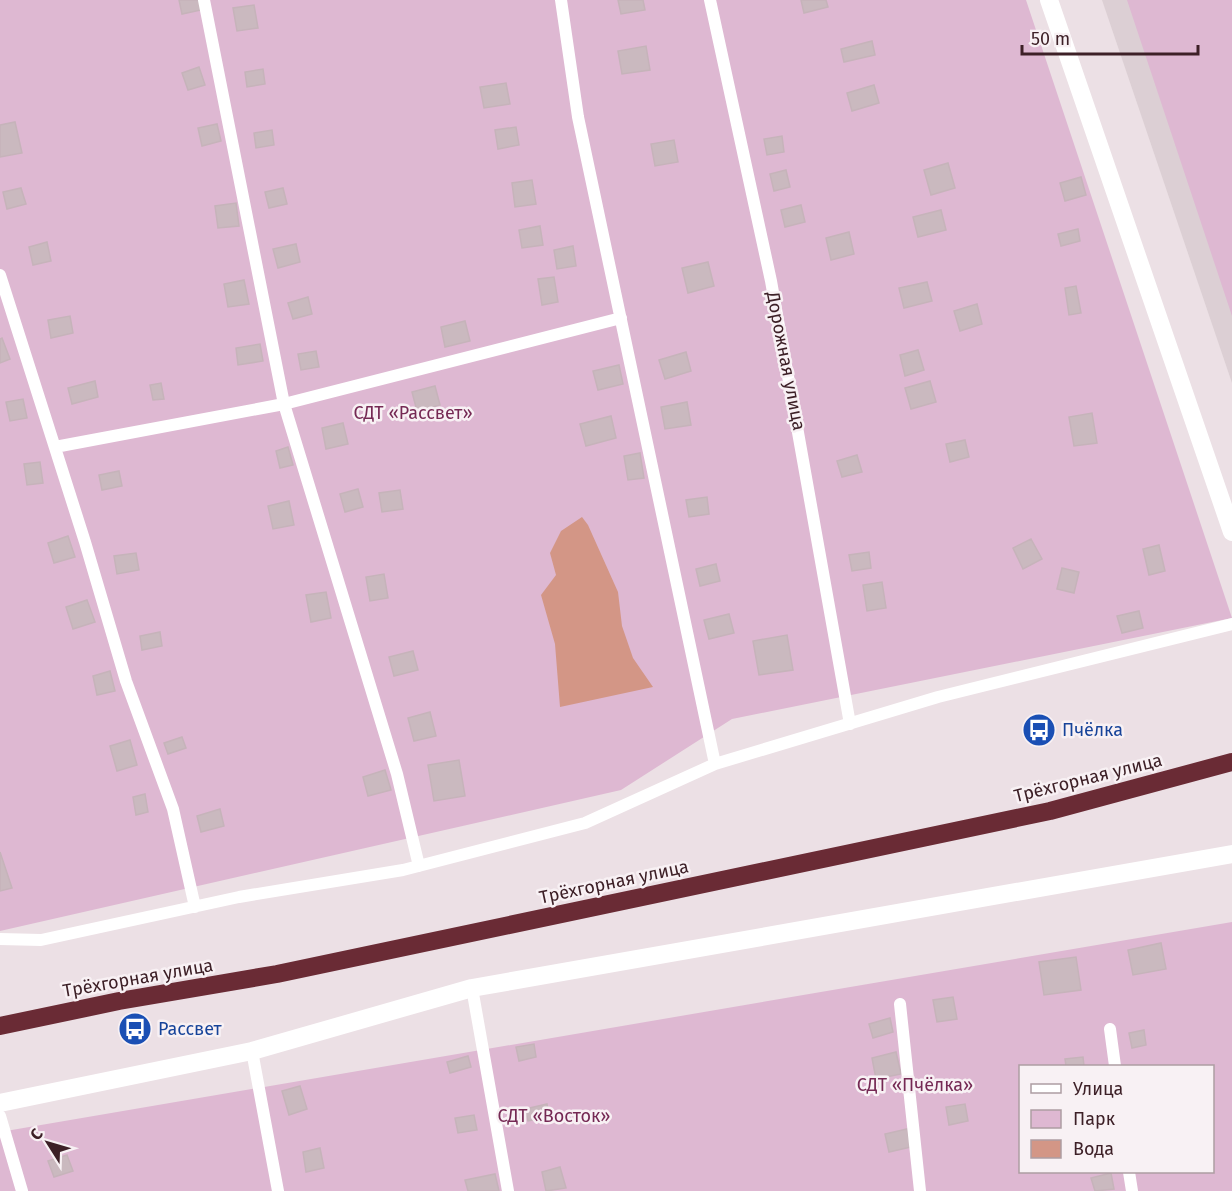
<svg xmlns="http://www.w3.org/2000/svg" width="1232" height="1191" viewBox="0 0 1232 1191" font-family="'Fira Sans',sans-serif">
<style>
.built{fill:#dccfd4}
.green{fill:#deb8d2;fill-rule:evenodd}
.water{fill:#d39686}
.building{fill:#cab9bf;stroke:#c6b3ba;stroke-width:1.5}
.lines{fill:none;stroke-linecap:round;stroke-linejoin:round}
.lane{stroke:#fff;stroke-width:12}
.street{stroke:#fff;stroke-width:18}
.highway{stroke:#6a2b35;stroke-width:18}
.labels{text-anchor:middle;dominant-baseline:central;stroke-width:5;stroke-linejoin:round;paint-order:stroke}
.street-label{font-size:18px;fill:#3d2027;stroke:#f8f1f4}
.park-label{font-size:18px;fill:#752954;stroke:#f8f1f4}
.transit-label{font-size:18px;fill:#164399;stroke:#f8f1f4;text-anchor:start}
</style>
<rect width="100%" height="100%" fill="#ece0e5"/>
<path class="built" d="M1102,0H1232V383Z"/>
<path class="green" d="M0,0H1026L1232,618L732,719L621,790L0,931Z
M1127,0H1232V316Z
M1232,922V1191H0V1132ZM1020,1066H1212V1172H1020Z"/>
<path class="water" d="M582,517L588,525L618,592L622,626L633,658L653,687L560,707L555,644L541,595L556,575L550,553L561,531Z"/>
<path class="building" d="M179,0H199L201,10L182,14Z
M618,0H643L645,10L621,14Z
M801,0H826L828,7L804,13Z
M254,5L258,28L237,31L233,8Z
M872,41L875,55L844,62L841,49Z
M646,46L650,70L622,74L618,51Z
M199,67L205,85L188,90L182,73Z
M263,69L265,84L247,87L245,72Z
M506,83L510,104L484,108L480,87Z
M874,85L879,103L852,111L847,93Z
M15,122L22,153L0,157V125Z
M217,124L221,141L202,146L198,128Z
M516,127L519,145L498,149L495,130Z
M272,130L274,145L256,148L254,133Z
M782,136L784,152L767,155L764,139Z
M674,140L678,162L655,166L651,144Z
M948,163L955,188L931,195L924,170Z
M786,170L790,187L774,191L770,174Z
M1081,177L1086,195L1065,201L1060,183Z
M532,180L536,204L515,207L512,183Z
M21,188L26,204L7,209L3,192Z
M283,188L287,204L269,208L265,192Z
M236,203L239,226L218,228L215,206Z
M801,205L805,222L785,227L781,210Z
M941,210L946,230L918,237L913,217Z
M540,226L543,245L522,248L519,230Z
M1078,229L1080,241L1061,246L1058,234Z
M849,232L854,254L831,260L826,238Z
M47,242L51,261L33,265L29,247Z
M296,244L300,262L278,268L273,249Z
M573,246L576,266L557,269L554,250Z
M708,262L714,286L688,293L682,268Z
M554,277L558,302L542,305L538,279Z
M244,280L249,304L228,307L224,284Z
M927,282L932,301L904,308L899,288Z
M1076,286L1081,313L1069,315L1065,288Z
M308,297L312,314L293,319L288,303Z
M977,304L982,324L960,331L954,311Z
M70,316L73,333L51,338L48,320Z
M465,321L470,341L445,347L441,327Z
M2,338L10,359L0,363V339Z
M260,344L263,361L238,365L236,348Z
M918,350L924,370L905,376L900,355Z
M316,351L319,367L301,370L298,354Z
M686,352L691,371L665,379L659,360Z
M619,365L623,384L598,390L593,371Z
M95,381L98,397L72,404L68,388Z
M930,381L936,402L911,409L905,388Z
M161,383L164,399L153,400L150,385Z
M435,386L440,405L417,411L412,392Z
M23,399L27,418L10,421L6,402Z
M687,402L691,425L665,429L661,407Z
M1092,413L1097,443L1074,446L1069,417Z
M611,416L616,438L586,446L580,424Z
M343,423L348,444L326,449L322,428Z
M965,440L969,457L950,462L946,444Z
M288,447L293,465L280,468L276,451Z
M640,453L644,478L628,480L624,456Z
M857,455L862,472L842,477L837,461Z
M40,462L43,483L27,485L24,464Z
M119,471L122,486L102,490L99,475Z
M358,489L363,507L345,512L340,494Z
M400,490L403,509L382,512L379,493Z
M707,497L709,514L689,517L686,500Z
M289,501L294,525L273,529L268,506Z
M68,536L75,557L54,563L48,543Z
M1031,539L1042,559L1023,569L1013,548Z
M1159,545L1165,571L1149,575L1143,549Z
M869,552L871,568L852,571L849,555Z
M136,553L139,570L117,574L114,556Z
M716,564L720,581L700,586L696,569Z
M1062,568L1079,572L1074,593L1057,589Z
M384,574L388,598L370,601L366,577Z
M882,582L886,608L867,611L863,585Z
M326,592L331,618L311,622L306,595Z
M87,600L95,622L73,629L66,607Z
M1139,611L1143,628L1122,633L1117,616Z
M729,614L734,633L709,639L704,620Z
M160,632L162,646L142,650L140,636Z
M787,635L793,670L759,675L753,641Z
M413,651L418,670L394,676L389,657Z
M110,671L115,691L97,695L93,676Z
M430,712L436,736L414,741L408,718Z
M182,737L186,748L168,754L164,743Z
M130,740L137,765L117,771L110,746Z
M459,760L465,796L434,801L428,765Z
M385,770L391,790L368,796L363,777Z
M145,794L148,812L136,815L133,797Z
M220,809L224,826L201,832L197,816Z
M0,852L12,888L0,891Z
M1161,943L1166,969L1133,975L1128,950Z
M1076,957L1081,990L1044,995L1039,962Z
M953,997L957,1019L937,1022L933,1000Z
M890,1018L893,1032L873,1038L869,1024Z
M1144,1030L1146,1045L1132,1048L1129,1033Z
M534,1044L536,1057L519,1061L516,1047Z
M896,1052L901,1074L876,1079L872,1058Z
M468,1056L471,1067L450,1073L447,1062Z
M1083,1057L1084,1066H1066L1065,1059Z
M300,1086L307,1109L289,1115L282,1091Z
M547,1104L549,1117L528,1121L525,1109Z
M965,1104L968,1121L949,1125L946,1107Z
M474,1115L477,1130L458,1133L455,1118Z
M907,1129L911,1147L889,1152L885,1134Z
M320,1148L324,1168L306,1172L303,1152Z
M67,1155L73,1171L54,1177L48,1161Z
M560,1167L566,1188L546,1191L542,1172Z
M1111,1173L1114,1189L1095,1191L1091,1178Z
M495,1174L499,1191H468L465,1180Z"/>
<g class="lines">
<path class="lane" d="M204,0L284,404L397,774L419,866
M561,0L578,117L715,764
M710,0L771,281L850,724
M0,275L85,542L126,681L173,809L195,907
M55,447L284,404L621,318
M0,939L41,940L239,897L403,870L585,823L715,764L938,697L1232,624
M472,988L508,1191
M900,1004L920,1191
M1110,1029L1115,1066
M252,1051L278,1191
M0,1116L22,1191
M1129,1172L1132,1191"/>
<path class="street" d="M1049,0L1232,532
M0,1103L252,1051L472,988L1232,854"/>
<path class="highway" d="M0,1026L119,1001L277,974L1050,811L1232,762"/>
</g>
<defs>
<symbol id="bus-disc" viewBox="-11 -11 22 22"><circle r="9.5" fill="#1a4fb4" stroke="#f8f1f4"/><path d="M-5-6H5V4H4V6H2V4H-2V6H-4V4H-5ZM-3.5-4V0h7V-4ZM-3.5 1.2v1.5H-2V1.2ZM2 1.2v1.5H3.5V1.2Z" fill="#fff"/></symbol>
</defs>
<g fill-rule="evenodd">
<use href="#bus-disc" x="1020" y="711" width="38" height="38"/>
<use href="#bus-disc" x="116" y="1010" width="38" height="38"/>
</g>
<g class="labels">
<g class="street-label">
<text transform="translate(786 361) rotate(79)">Дорожная улица</text>
<text transform="translate(1088 778) rotate(-14)">Трёхгорная улица</text>
<text transform="translate(614 882) rotate(-12)">Трёхгорная улица</text>
<text transform="translate(138 978) rotate(-10)">Трёхгорная улица</text>
</g>
<g class="park-label">
<text x="413" y="413">СДТ «Рассвет»</text>
<text x="915" y="1085">СДТ «Пчёлка»</text>
<text x="554" y="1116">СДТ «Восток»</text>
</g>
<g class="transit-label">
<text x="1062" y="730">Пчёлка</text>
<text x="158" y="1029">Рассвет</text>
</g>
</g>
<rect x="1019" y="1065" width="195" height="108" fill="#f8f1f4" stroke="#ad9da2" stroke-width="1.5"/>
<rect x="1031" y="1084" width="30" height="9" fill="#ffffff" stroke="#ad9da2" stroke-width="1.5"/>
<text x="1073" y="1095" font-size="18" fill="#3d2027">Улица</text>
<rect x="1031" y="1110" width="30" height="18" fill="#deb8d2" stroke="#ad9da2" stroke-width="1.5"/>
<text x="1073" y="1125" font-size="18" fill="#3d2027">Парк</text>
<rect x="1031" y="1140" width="30" height="18" fill="#d39686" stroke="#ad9da2" stroke-width="1.5"/>
<text x="1073" y="1155" font-size="18" fill="#3d2027">Вода</text>
<g transform="translate(48 1143) rotate(307)" stroke="#f8f1f4" stroke-width="4.5" paint-order="stroke">
<path d="M0-4.5L10 22L0 15L-10 22Z" fill="#3d2027"/>
<text y="-9" font-size="16" font-weight="bold" text-anchor="middle" fill="#3d2027">С</text>
</g>
<path d="M1022 45v9h176v-9" fill="none" stroke="#3d2027" stroke-width="3"/>
<text x="1031" y="45" font-size="18" fill="#3d2027" stroke="#f8f1f4" stroke-width="4.5" paint-order="stroke">50 m</text>
</svg>
